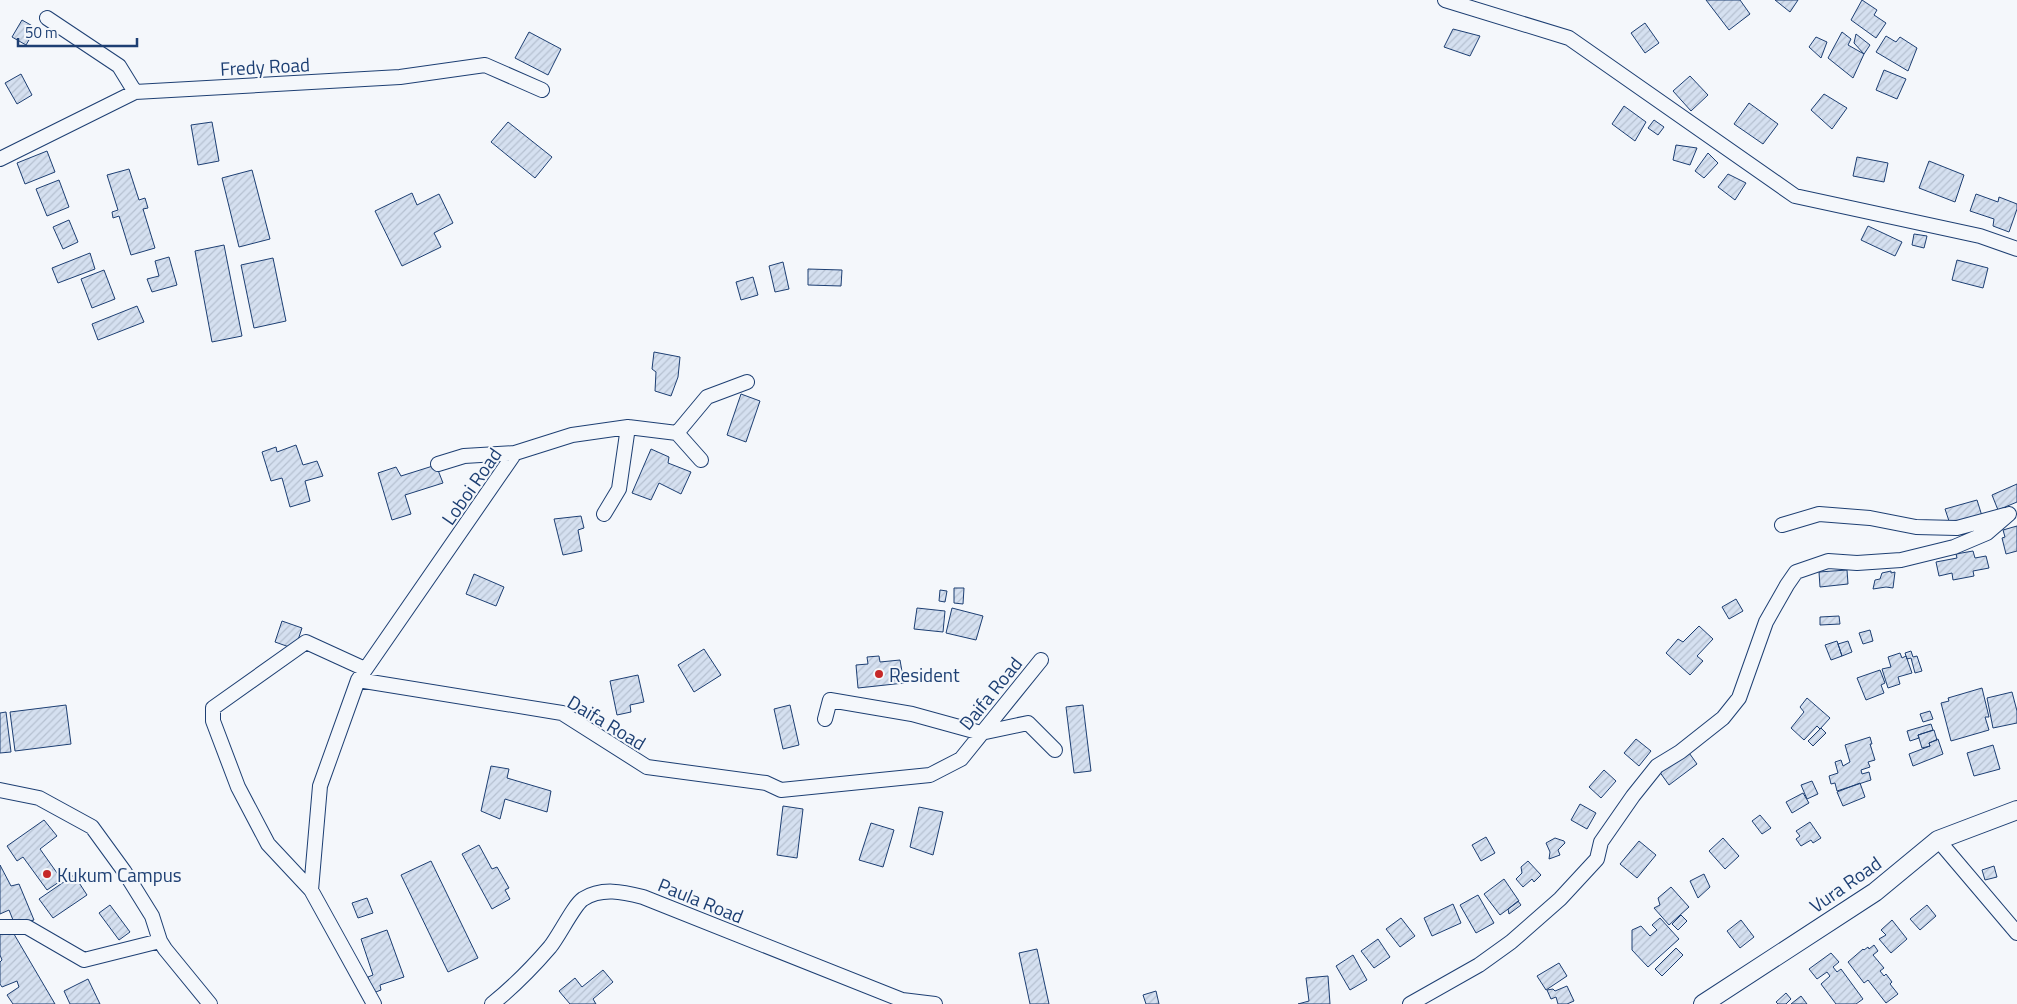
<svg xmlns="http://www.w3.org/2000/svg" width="2017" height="1004" viewBox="0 0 2017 1004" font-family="'Titillium Web',sans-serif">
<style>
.building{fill:url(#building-hatch);stroke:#1d3f73}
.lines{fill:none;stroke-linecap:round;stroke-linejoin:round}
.minor-casing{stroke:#1d3f73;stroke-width:16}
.tertiary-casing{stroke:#1d3f73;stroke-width:20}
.minor{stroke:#f4f7fb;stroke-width:14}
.tertiary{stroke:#f4f7fb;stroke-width:18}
.poi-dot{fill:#c62828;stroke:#f4f7fb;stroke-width:2}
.labels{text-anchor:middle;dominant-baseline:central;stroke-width:4;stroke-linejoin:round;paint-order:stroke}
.street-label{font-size:19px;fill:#1d3f73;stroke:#f4f7fb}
.poi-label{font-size:19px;fill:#1d3f73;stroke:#f4f7fb;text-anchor:start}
</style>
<defs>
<pattern id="building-hatch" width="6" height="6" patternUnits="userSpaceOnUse" patternTransform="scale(1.25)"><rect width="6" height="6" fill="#d5e0f0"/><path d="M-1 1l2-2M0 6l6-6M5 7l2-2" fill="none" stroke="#b6c1d1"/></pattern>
</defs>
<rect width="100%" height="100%" fill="#f4f7fb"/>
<path class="building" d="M1706,0H1740L1750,14L1729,30Z
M1775,0H1798L1790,12Z
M1862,0L1877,10L1874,15L1886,23L1876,38L1851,20Z
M22,20L36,28L26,45L12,37Z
M1645,23L1659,43L1645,53L1631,33Z
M1453,29L1480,36L1470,56L1444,47Z
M529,32L561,49L548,75L515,58Z
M1842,32L1851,39L1848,45L1864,54L1853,78L1828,58Z
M1856,34L1870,45L1864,54L1854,43Z
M1886,36L1896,42L1900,37L1917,48L1908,71L1876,52Z
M1816,37L1827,42L1821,58L1809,47Z
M1884,70L1906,79L1897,99L1876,90Z
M21,74L32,95L17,104L5,83Z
M1690,76L1708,95L1691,111L1673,91Z
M1824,94L1847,108L1832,129L1811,110Z
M1749,103L1778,124L1763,144L1734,124Z
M1624,106L1646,122L1635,141L1612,124Z
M1654,120L1664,127L1658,135L1648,128Z
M212,122L219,161L198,165L191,125Z
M508,122L552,157L535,178L491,142Z
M1676,145L1697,148L1690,165L1673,160Z
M47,151L55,172L25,184L17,163Z
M1708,153L1718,163L1704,178L1695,171Z
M1857,157L1888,163L1884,182L1853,176Z
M1929,161L1964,175L1955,202L1919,188Z
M129,169L139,200L145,198L148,208L143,209L155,248L131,255L119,216L113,218L112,212L118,210L107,175Z
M252,170L270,239L239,247L222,178Z
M1728,174L1746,183L1735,200L1718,187Z
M59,180L69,207L47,216L36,189Z
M412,193L417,205L439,194L453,223L434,233L441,247L402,266L375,211Z
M1976,194L1998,202L1999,197L2017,204V209L2009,232L1993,226L1994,219L1970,211Z
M69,220L78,242L63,249L53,227Z
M1868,226L1902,242L1895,256L1861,240Z
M1914,234L1927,236L1924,248L1912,245Z
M224,245L242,336L212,342L195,251Z
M90,253L95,269L58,283L52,268Z
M169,257L177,285L152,292L147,279L159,276L155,261Z
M273,258L286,321L254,328L241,265Z
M1957,260L1988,268L1983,288L1952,280Z
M783,262L789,289L775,292L769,266Z
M808,269L842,270L841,286L808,285Z
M104,270L115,299L92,308L81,279Z
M753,277L758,295L741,300L736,282Z
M137,306L144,322L98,340L92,324Z
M654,352L680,357L678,377L671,396L655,391L656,372L652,369Z
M741,394L760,401L746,442L727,435Z
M296,445L303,465L317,461L323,476L305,481L310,501L290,507L282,478L271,481L262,452L276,447L277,452Z
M651,449L669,457L668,463L691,472L681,494L659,483L651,500L632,493Z
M436,465L443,483L405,495L411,514L392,520L378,473L396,467L401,476Z
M2017,484V502L1998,510L1992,495Z
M1977,500L1982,516L1950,524L1945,509Z
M581,516L584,528L578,530L582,551L563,555L554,519Z
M2017,526V551L2006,554L2002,538L2005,537L2003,530Z
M1973,551L1975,558L1986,556L1989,568L1973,571L1974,576L1953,580L1952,573L1939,576L1936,562L1957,558L1956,554Z
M1847,570L1848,584L1820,587L1819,572Z
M1891,571V573L1895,572L1893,588L1886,587L1873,589L1875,580L1880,579L1882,573Z
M474,574L504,587L496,606L466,594Z
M954,588H964L963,604L954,603Z
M940,590L947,591L945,602L939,601Z
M1736,599L1743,611L1729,619L1722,607Z
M917,608L945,611L943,632L914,629Z
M952,608L983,616L976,640L946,633Z
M1839,616L1840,624L1820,625V617Z
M282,621L302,628L295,649L275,642Z
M1699,626L1713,639L1697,656L1703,661L1690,675L1666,653L1678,639L1683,642Z
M1870,630L1873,641L1863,644L1859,633Z
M1837,641L1842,656L1831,660L1825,645Z
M1848,641L1852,652L1842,656L1838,644Z
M704,649L721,675L694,692L678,665Z
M1911,651L1913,657L1917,656L1922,671L1915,673L1911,658L1907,659L1905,653Z
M1900,653L1902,658L1906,656L1912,673L1898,677L1900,684L1888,688L1882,669L1891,667L1888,657Z
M879,656L880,662L900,660L904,683L858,688L856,665L868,664L867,657Z
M1880,670L1885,683L1881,685L1884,693L1866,700L1857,678Z
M638,675L644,702L630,705L631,712L617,715L610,681Z
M1982,688L1989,717H1985L1989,730L1951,741L1941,703L1949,701L1948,698Z
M2012,692L2017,711V723L1993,728L1987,698Z
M1807,698L1830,718L1820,729L1817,726L1804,740L1791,728L1804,712L1800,707Z
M66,705L71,744L15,751L10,712Z
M790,705L799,745L783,749L774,709Z
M1083,705L1091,771L1074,773L1066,707Z
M1930,711L1933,719L1923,722L1920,714Z
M6,712L11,752L0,753V713Z
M1931,724L1933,730L1918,735L1919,738L1910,741L1907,731Z
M1821,728L1826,733L1813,746L1808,741Z
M1934,730L1937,740L1929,743L1930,746L1922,748L1918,735Z
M1870,737L1872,744H1870L1875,760L1868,762L1870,767L1861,770L1862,774L1869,772L1871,780L1837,791L1835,783L1831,784L1829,776L1838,773L1835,762L1841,760L1843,766L1850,762L1845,745Z
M1636,739L1651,751L1639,766L1624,753Z
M1938,739L1943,754L1913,766L1909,754L1930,746L1929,743Z
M1993,745L2000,769L1974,776L1967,753Z
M1687,750L1697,764L1669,785L1659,771Z
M491,766L509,769L507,778L551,791L547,812L505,799L500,819L481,811Z
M1604,770L1616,781L1601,798L1589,787Z
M1812,781L1818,794L1807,799L1801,785Z
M1860,783L1865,797L1843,806L1837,792Z
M1803,793L1809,803L1792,813L1786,802Z
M1580,804L1596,813L1587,829L1571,820Z
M783,806L803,809L797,858L777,855Z
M919,807L943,812L933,855L910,847Z
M1760,815L1771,828L1762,834L1752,821Z
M44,820L57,836L40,849L62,880L47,890L23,857L17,861L7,846Z
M1810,822L1821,838L1813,843L1811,840L1801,846L1796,839L1800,836L1796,831Z
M871,823L894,830L883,867L859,860Z
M1486,837L1495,853L1481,861L1472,845Z
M1555,838L1564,841L1565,843L1558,850L1560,855L1549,859L1550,852L1546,843Z
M1723,838L1739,856L1725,869L1709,851Z
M1639,841L1656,855L1637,878L1620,864Z
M479,845L492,869L497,867L509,888L505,890L510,899L492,909L462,854Z
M431,861L478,958L448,972L401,875Z
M1528,861L1541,875L1534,882L1532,879L1523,887L1516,879L1522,873L1521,867Z
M0,865L11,886L19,884L34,920L15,925L9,910L0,914Z
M1994,866L1997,877L1985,880L1982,870Z
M1704,874L1710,887L1698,898L1690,881Z
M74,875L87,895L53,918L39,899Z
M1504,879L1519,901L1500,915L1484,894Z
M1671,887L1689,907L1669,925L1654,908L1660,905L1658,898Z
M1478,895L1494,923L1476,933L1460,905Z
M367,898L373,913L358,918L352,903Z
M1518,901L1521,905L1509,914L1508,909Z
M1453,904L1461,923L1432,936L1424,918Z
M110,905L130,932L119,940L99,913Z
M1927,905L1936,916L1920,930L1910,919Z
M1681,915L1687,921L1678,930L1672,924Z
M1401,918L1415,936L1400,947L1386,929Z
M1660,918L1679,939L1648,967L1632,950V930L1641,926L1650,936L1657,930L1652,925Z
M1741,920L1754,937L1740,948L1727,931Z
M1892,920L1907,939L1891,953L1879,939L1886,935L1881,930Z
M11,929L55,1004H13L7,995L19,987L17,981L2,987L0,984V962L2,960L0,955V934Z
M387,930L404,977L380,985L381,990L373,993L368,977L373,975L361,939Z
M1378,939L1390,957L1374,968L1361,951Z
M1874,945L1878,951L1873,955L1884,968L1880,971L1884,976L1886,974L1892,982L1890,984L1898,994L1886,1003L1868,980L1864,983L1848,962L1863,949L1864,950L1868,947L1869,949Z
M1676,948L1683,955L1662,976L1655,969Z
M1037,949L1049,1004H1030L1019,953Z
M1831,953L1839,962L1833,967L1837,972L1841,969L1863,999L1856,1004H1836L1821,984L1830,976L1827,972L1817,979L1809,969Z
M1353,955L1367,980L1350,990L1336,966Z
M1559,963L1567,976L1546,990L1537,976Z
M603,970L613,982L593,999L596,1004H570L559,991L575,978L582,987Z
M1328,976L1330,1004H1298L1309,1001L1306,978Z
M88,979L100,1004H70L64,991Z
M1567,986L1574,1001L1567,1004H1558L1556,997L1551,999L1547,990L1553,989L1555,991Z
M1156,991L1159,1004H1146L1143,995Z
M1786,993L1791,999L1786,1004H1778L1776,1002Z
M1801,996L1807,1004H1791Z"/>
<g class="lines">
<defs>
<path id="minor" d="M1445,0L1569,38L1795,196L1980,236L2017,249
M47,18L119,66L135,92
M0,159L135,92L400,77L485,65L542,90
M677,433L707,397L747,382
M438,464L464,456L515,453
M604,514L619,489L628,427
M1782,525L1819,514L1870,518L1916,527L1957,528L2005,515
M358,680L562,713L647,767L766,783L781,790L930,775L961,759L1041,660
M825,719L830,700L912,714L981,733L1028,723L1055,750
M0,790L39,798L92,827L124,871L152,916L160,941L165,949L210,1004
M1938,840L2017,933
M311,890L268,844L238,787L213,721V708L306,642L365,669
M0,927H27L84,960L160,941
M374,1004L311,890L320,786L358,680L515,453L572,435L628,427L677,433L701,460
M492,1004C513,987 532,968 550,947C559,936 574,905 583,899C602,887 623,892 643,897L902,1000L935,1004
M1410,1004L1479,965L1511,942L1560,899L1597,859L1601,842L1633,796L1657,766L1680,752L1723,718L1739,698L1766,622L1787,585L1796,572L1828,561L1857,563L1901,560L1954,547L1987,533L2009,514"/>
<path id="tertiary" d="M1703,1004L1875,892L1938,840L2017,810"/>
</defs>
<use href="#minor" class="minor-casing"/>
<use href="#tertiary" class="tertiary-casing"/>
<use href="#minor" class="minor"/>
<use href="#tertiary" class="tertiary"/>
</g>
<g class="poi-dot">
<circle cx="879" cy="674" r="5"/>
<circle cx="47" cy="874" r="5"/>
</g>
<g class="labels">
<g class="street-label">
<text transform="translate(265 66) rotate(-3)">Fredy Road</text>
<text transform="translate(471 486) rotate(-55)">Loboi Road</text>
<text transform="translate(990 693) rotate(-51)">Daifa Road</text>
<text transform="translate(607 722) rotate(31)">Daifa Road</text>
<text transform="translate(1845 884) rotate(-35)">Vura Road</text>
<text transform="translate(701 900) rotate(22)">Paula Road</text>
</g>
<g class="poi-label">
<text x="889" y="674">Resident</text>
<text x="57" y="874">Kukum Campus</text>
</g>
</g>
<path d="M18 38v8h119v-8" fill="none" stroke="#1d3f73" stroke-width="2.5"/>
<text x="25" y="38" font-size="15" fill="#1d3f73" stroke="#f4f7fb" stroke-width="4" paint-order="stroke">50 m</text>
</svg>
